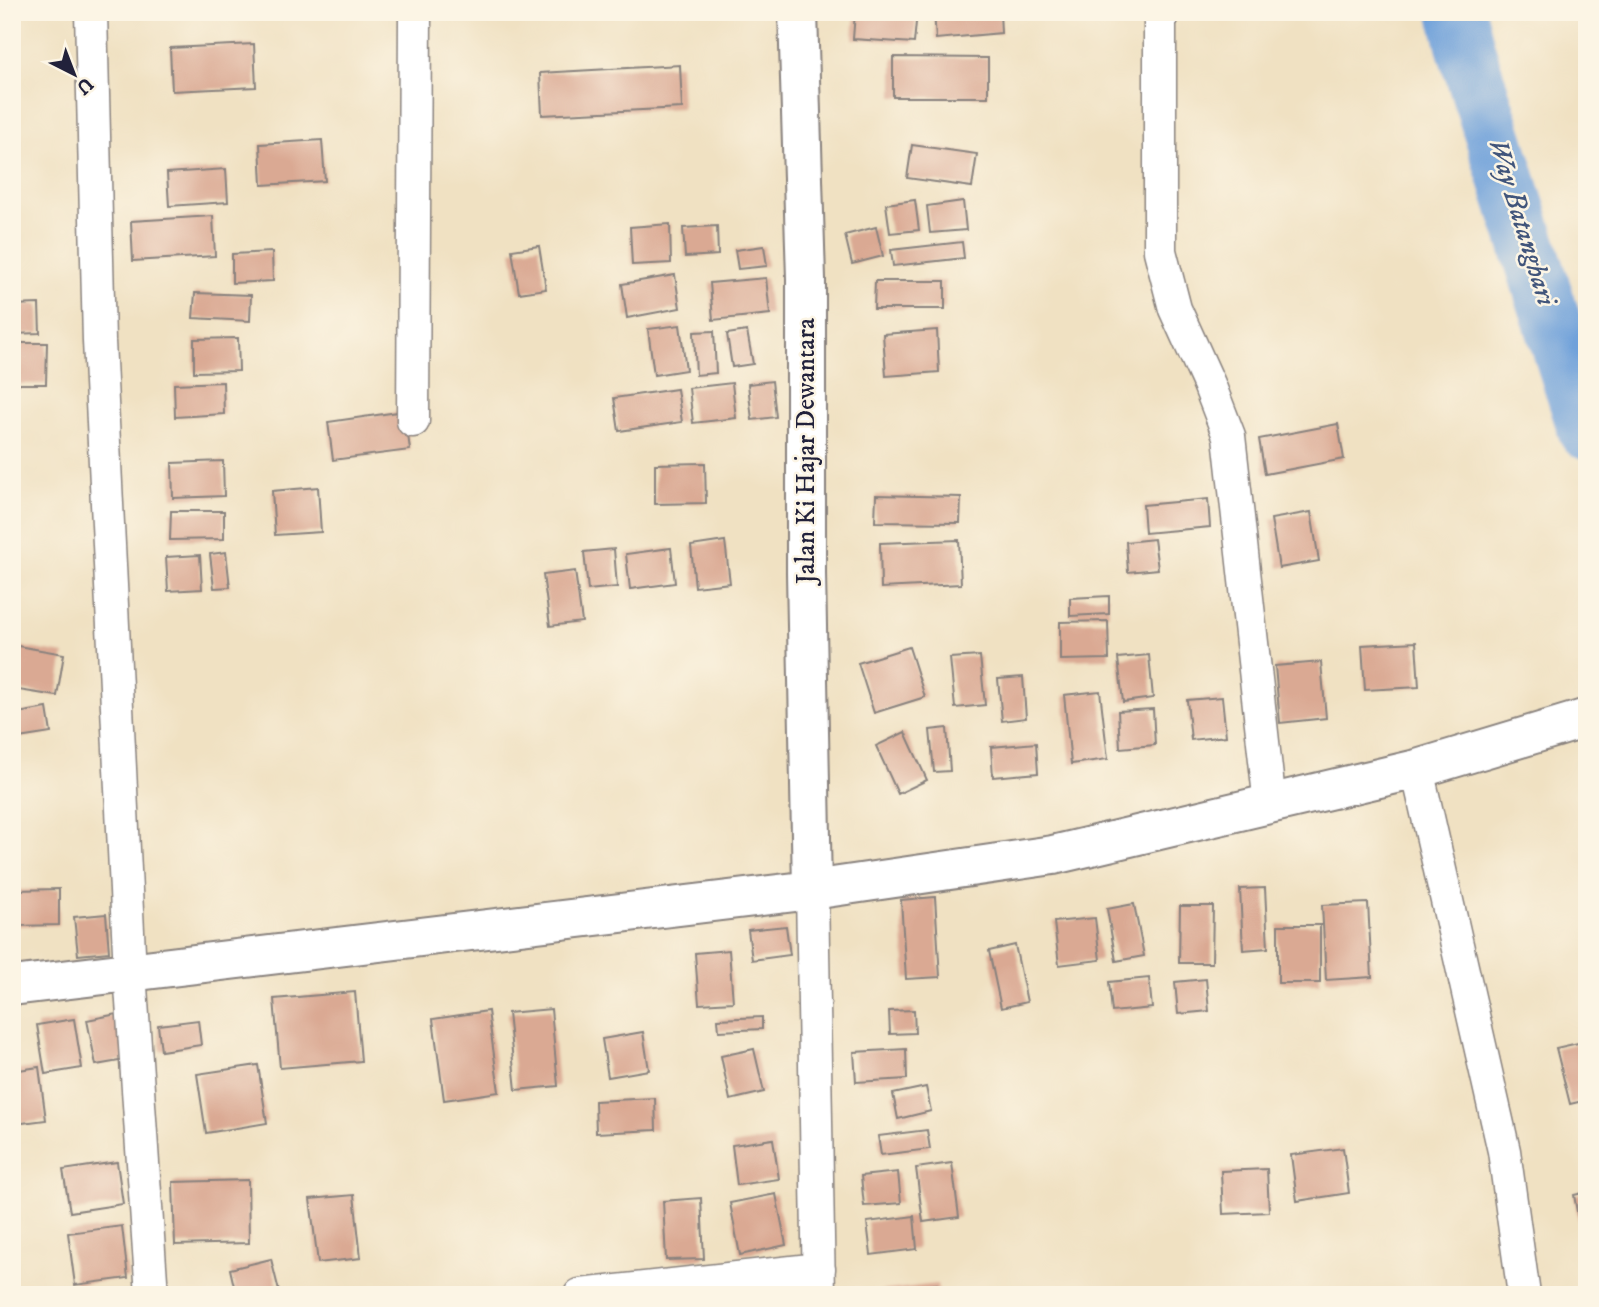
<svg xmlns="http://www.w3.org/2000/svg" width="1599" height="1307" viewBox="0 0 1599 1307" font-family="'IM FELL DW Pica',serif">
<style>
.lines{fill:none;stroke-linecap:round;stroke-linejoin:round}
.river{stroke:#6fa1da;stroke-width:58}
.building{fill:#daa993}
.street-casing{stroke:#89827e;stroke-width:35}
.secondary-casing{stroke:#89827e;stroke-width:42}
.street{stroke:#fff;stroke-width:32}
.secondary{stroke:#fff;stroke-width:38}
.labels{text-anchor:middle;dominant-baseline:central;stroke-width:5;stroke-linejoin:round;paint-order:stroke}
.street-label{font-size:26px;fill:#22223b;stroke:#fcf5e5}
.water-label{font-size:28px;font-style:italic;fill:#41557b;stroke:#fcf5e5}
</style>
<rect width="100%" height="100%" fill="#fcf5e5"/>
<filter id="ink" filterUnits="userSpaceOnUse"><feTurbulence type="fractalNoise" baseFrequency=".0143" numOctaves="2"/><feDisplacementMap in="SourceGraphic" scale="14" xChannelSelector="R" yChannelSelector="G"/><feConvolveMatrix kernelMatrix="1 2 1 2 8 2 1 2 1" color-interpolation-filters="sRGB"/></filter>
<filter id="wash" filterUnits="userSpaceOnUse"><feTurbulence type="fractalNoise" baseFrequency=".00686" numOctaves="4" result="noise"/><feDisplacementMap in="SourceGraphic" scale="28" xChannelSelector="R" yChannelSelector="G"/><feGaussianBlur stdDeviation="1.57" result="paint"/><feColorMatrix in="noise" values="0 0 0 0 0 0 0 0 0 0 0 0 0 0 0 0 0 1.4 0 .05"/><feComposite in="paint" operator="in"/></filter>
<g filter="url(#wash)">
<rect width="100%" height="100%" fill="#f0e1c2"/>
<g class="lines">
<path class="river" d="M1457,12L1467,52L1587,431"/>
</g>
<g id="blocks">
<path class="building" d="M855,12H917L914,43L853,39Z
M934,12H1000L1001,33L936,39Z
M254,44L256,87L172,91L170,48Z
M893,57L988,58V97H893Z
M680,65L682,108L542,115L540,73Z
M322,140L325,181L262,185L260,144Z
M912,145L977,154L972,187L907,178Z
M226,169L228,202L169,206L167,173Z
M915,200L919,230L890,233L886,204Z
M963,201L966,230L930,233L927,206Z
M213,216L215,256L133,261L131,221Z
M670,224L671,263L632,265L630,227Z
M717,226L718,255L685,257L683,228Z
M876,227L883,256L852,264L845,235Z
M962,242L964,258L893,266L891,250Z
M539,246L546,289L519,293L512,250Z
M764,246L767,266L738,269L735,250Z
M272,252L273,281L232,283V254Z
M675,275L680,308L627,318L622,284Z
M766,278L770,314L713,320L710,283Z
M875,281H945V309H874Z
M195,293L251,295L250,321L193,318Z
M39,304L40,333L12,334V305Z
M680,325L686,370L654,375L648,329Z
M937,330L939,372L886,376L883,334Z
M714,331L716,373L696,375L694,332Z
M747,331L753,364L732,367L727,334Z
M238,338L239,371L194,372V339Z
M12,343H47L46,384H12Z
M772,381L776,417L752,420L748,384Z
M223,382L224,414L175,417L174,384Z
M732,383L736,418L693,423L689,388Z
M677,389L682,422L619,431L614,398Z
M405,411L410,450L333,460L328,422Z
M1338,424L1344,459L1265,474L1259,439Z
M223,461L224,496L173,498L172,463Z
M705,463L706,503L655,504V464Z
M318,487L321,532L275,535L272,491Z
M876,495L961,497L960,523L875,522Z
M1208,499L1210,527L1145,533L1143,505Z
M171,511H224V539L170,540Z
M1311,512L1319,561L1279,568L1271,519Z
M1154,539L1158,569L1128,572L1126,542Z
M959,540L961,584L881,588L880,543Z
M725,541L730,583L695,587L691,546Z
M671,548L675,583L630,589L626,554Z
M614,549L617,587L588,590L584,552Z
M226,552L230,587L214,588L210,554Z
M200,555L202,589L168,591L166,557Z
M575,571L582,622L550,626L543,575Z
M1109,596V614L1070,616V598Z
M1108,621L1109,659L1060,660V622Z
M1416,642L1419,687L1365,690L1362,645Z
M12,645L64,654L57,696L12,689Z
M909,647L925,697L874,713L858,663Z
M1149,655L1153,698L1123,702L1118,658Z
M980,656L985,705L955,708L950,658Z
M1321,662L1326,718L1280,723L1275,666Z
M1023,677L1026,718L1002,721L998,679Z
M1100,691L1108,759L1071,764L1064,695Z
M1222,697L1226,736L1191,740L1187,700Z
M47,708L51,733L12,739V714Z
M1153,709L1155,745L1120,748L1118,711Z
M947,728L950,771L934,772L930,730Z
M905,732L927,780L898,794L876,746Z
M1036,743L1038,773L993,777L991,747Z
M1265,888L1268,948L1243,950L1240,889Z
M59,889V925L16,926V890Z
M935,897L940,977L906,979L901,900Z
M1368,903L1372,977L1326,980L1322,905Z
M1134,904L1144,956L1116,961L1107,909Z
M1180,906H1213L1212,963H1179Z
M106,914L109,952L78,955L74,917Z
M1095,918L1100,960L1059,965L1054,922Z
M1278,925H1320V983H1278Z
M786,926L790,955L752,960L748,930Z
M1015,945L1027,1002L1001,1008L989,951Z
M729,950L733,1002L699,1004L695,953Z
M1149,978L1152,1008L1112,1012L1109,982Z
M1206,979L1209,1011L1178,1014L1175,982Z
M355,992L361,1061L280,1068L274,999Z
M551,1009L558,1086L516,1090L508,1013Z
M914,1010L915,1033L890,1034L889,1011Z
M488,1011L499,1092L444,1100L433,1019Z
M117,1014L125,1060L96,1065L87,1020Z
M762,1017V1029L719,1031L718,1019Z
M74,1019L82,1068L45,1074L37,1025Z
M198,1020L201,1045L161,1051L158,1025Z
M643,1032L649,1070L608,1077L602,1039Z
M1587,1041V1100L1570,1104L1556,1048Z
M754,1049L764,1092L730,1100L721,1056Z
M906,1049L907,1079L856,1082L854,1052Z
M258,1065L267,1123L206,1133L197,1074Z
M39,1067L46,1120L14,1124L12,1071Z
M926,1087L931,1111L898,1119L893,1094Z
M655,1098L656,1130L596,1133L595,1101Z
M927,1130L930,1149L881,1155L878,1136Z
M773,1139L779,1179L737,1185L732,1145Z
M1343,1148L1349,1193L1297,1201L1291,1155Z
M117,1162L123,1204L70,1212L63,1170Z
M952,1163L959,1217L923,1222L916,1168Z
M1267,1169L1269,1212L1223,1214L1221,1171Z
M898,1172L901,1203L864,1206L861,1176Z
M248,1180L249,1243L175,1245L173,1182Z
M1587,1192V1256H1585L1574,1195Z
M776,1194L786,1245L740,1255L730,1203Z
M354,1195L361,1258L318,1263L310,1199Z
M701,1198L704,1259L666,1260L663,1201Z
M914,1216L917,1249L871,1255L867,1222Z
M122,1226L128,1278L75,1285L68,1233Z
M271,1259L279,1291L266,1295H236L230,1269Z
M937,1284L939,1295H881L880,1291Z"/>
</g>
</g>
<g filter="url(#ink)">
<use href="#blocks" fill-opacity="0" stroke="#89827e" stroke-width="2"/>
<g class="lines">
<defs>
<path id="street" d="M91,12L99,341L130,972L152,1295
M1160,12V251L1175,309L1209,384L1229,436L1270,805
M413,421L415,12
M1417,769L1504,1151L1524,1295
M812,890L819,1295
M580,1295L819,1269"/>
<path id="secondary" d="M798,12L806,279V573L812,890
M12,986L812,890L1053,855L1417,769L1587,718"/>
</defs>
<use href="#street" class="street-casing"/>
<use href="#secondary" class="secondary-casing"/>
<use href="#street" class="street"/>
<use href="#secondary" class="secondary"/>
</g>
</g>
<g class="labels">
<g class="street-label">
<text transform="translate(806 451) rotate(-90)">Jalan Ki Hajar Dewantara</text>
</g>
<g class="water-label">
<text transform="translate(1522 222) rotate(73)">Way Batanghari</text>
</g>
</g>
<rect width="1599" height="1307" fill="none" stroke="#fcf5e5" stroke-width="42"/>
<g transform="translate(74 74) rotate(138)" stroke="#fcf5e5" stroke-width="5" paint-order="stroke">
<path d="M0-5L12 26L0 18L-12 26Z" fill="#22223b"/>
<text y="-10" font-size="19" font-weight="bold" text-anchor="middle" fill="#22223b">U</text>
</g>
</svg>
